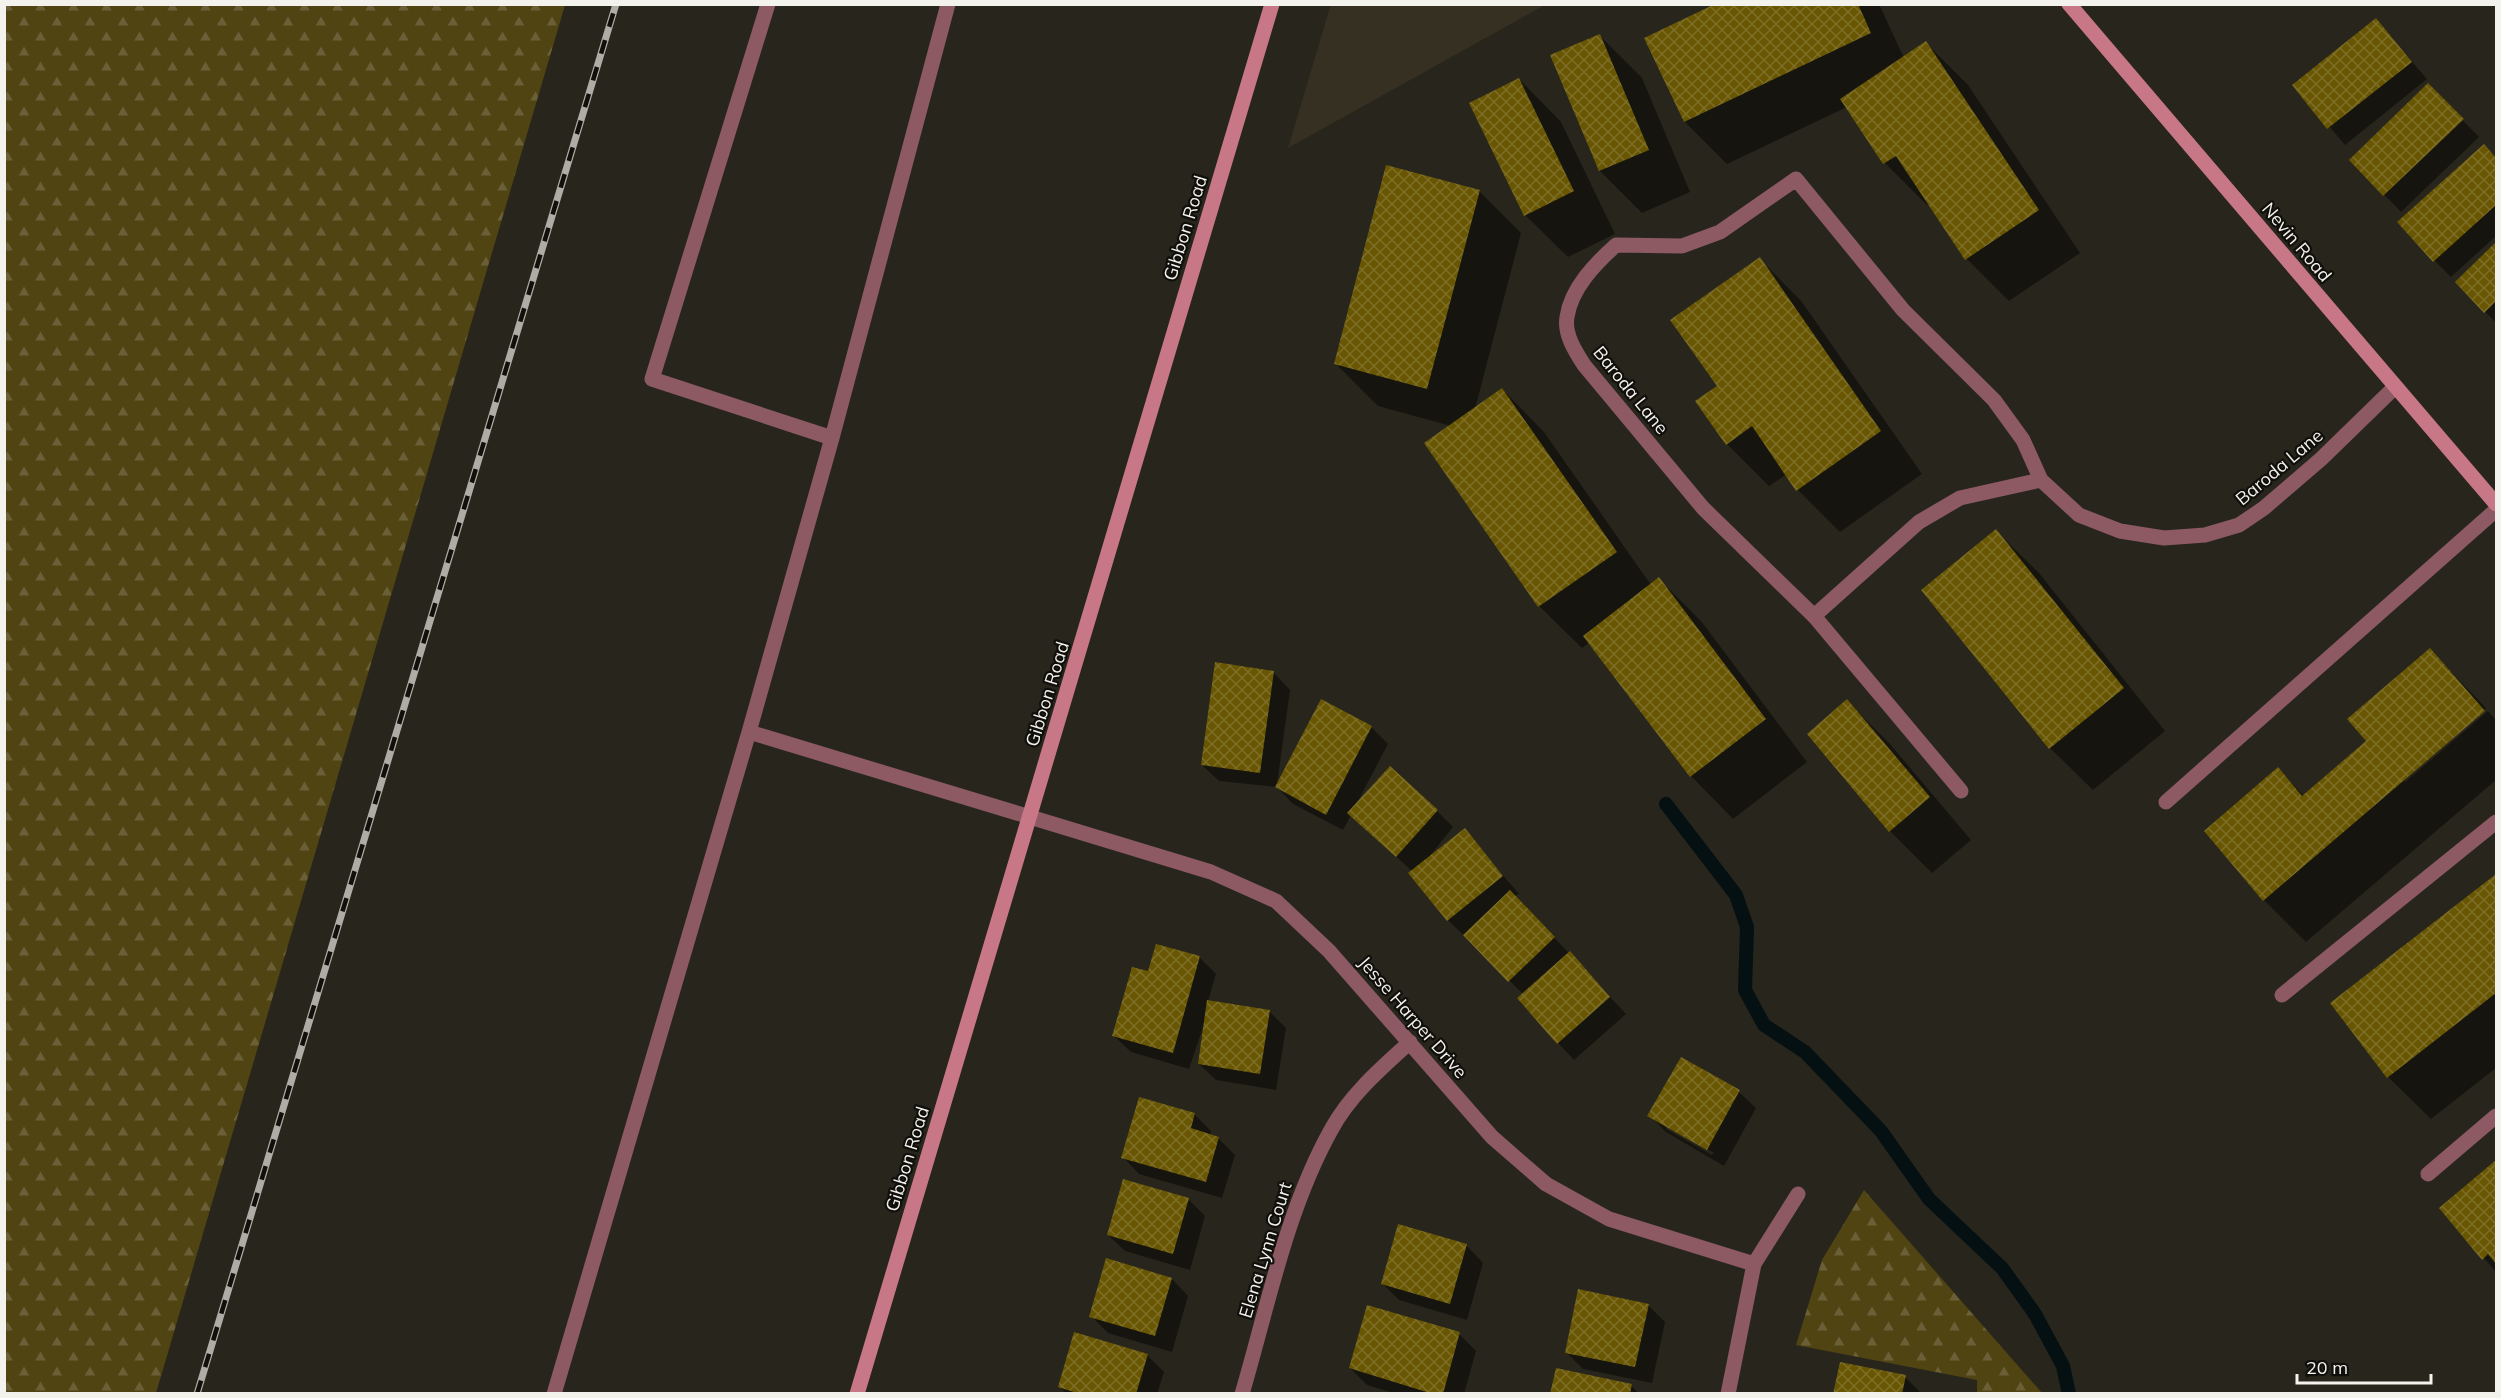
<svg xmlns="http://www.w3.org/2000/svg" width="2501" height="1398" viewBox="0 0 2501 1398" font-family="Mulish,sans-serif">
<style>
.built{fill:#353021}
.forest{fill:url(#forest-firs)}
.shadow{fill:#0007;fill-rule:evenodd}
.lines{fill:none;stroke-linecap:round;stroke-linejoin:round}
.stream{stroke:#051013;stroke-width:14}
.building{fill:url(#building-cross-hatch)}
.service{stroke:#8d5a64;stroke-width:15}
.minor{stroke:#8d5a64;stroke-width:15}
.secondary{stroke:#c87787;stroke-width:15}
.rail-casing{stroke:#aeaca4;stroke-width:7}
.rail{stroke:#100f0b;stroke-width:4.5;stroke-dasharray:14;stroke-linecap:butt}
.labels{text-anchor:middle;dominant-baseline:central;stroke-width:4.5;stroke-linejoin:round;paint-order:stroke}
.street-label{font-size:18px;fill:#f4f2ec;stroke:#100f0b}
</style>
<defs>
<pattern id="forest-firs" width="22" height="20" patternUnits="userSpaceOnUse" patternTransform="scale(1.5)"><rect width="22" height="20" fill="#504413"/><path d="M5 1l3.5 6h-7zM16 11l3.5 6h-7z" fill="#6a5f36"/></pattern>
<pattern id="building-cross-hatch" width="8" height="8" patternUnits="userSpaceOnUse" patternTransform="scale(1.5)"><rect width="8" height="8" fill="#685603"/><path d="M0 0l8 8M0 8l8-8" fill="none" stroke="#7e6f28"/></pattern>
</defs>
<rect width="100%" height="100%" fill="#28261c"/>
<path class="built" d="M1331,4H1545V5L1288,148Z"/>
<path class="forest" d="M5,4L565,5L156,1393H5Z
M1864,1190L2042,1393H1977V1380L1796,1345L1822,1260Z"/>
<path class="shadow" d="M1718,4H1879L1904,58L1926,43L1968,85L2080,253L2009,301L1967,259L1930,204L1927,205L1885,163L1847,107L1727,164L1685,122L1646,39Z
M2376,20L2427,79L2345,145L2294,85Z
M1600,36L1642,78L1690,192L1642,213L1600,171Z
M1519,79L1561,122L1615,234L1568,257L1525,215Z
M2428,85L2479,137L2401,212L2351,160Z
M2484,146L2496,158V236L2451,277L2434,260Z
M1479,191L1521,233L1475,409L1502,389L1544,432L1651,585L1659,579L1701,621L1807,762L1733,819L1691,776L1590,642L1582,648L1539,606L1451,426L1378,406L1336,364Z
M2496,244V323L2457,282Z
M1760,259L1802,302L1922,474L1840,532L1798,490L1787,474L1769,486L1727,444L1719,387Z
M1996,531L2039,573L2165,731L2093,790L2050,748Z
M2430,650L2486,708L2403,780L2405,782L2488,711L2496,720V780L2306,942L2264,900L2206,831L2278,769L2304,796L2368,741Z
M1274,673L1290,690L1277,785L1321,701L1371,727L1388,744L1357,803L1437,811L1453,827L1425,862L1464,830L1519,894L1515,896L1626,1014L1574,1060L1558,1043L1523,994L1448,920L1413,872L1351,815L1343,830L1293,804L1277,787L1219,781L1202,765Z
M1847,701L1890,744L1971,840L1932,873L1890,831Z
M2496,875V1068L2431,1119L2388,1077L2332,1003Z
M1199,957L1216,974L1208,1001L1269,1011L1286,1028L1276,1090L1216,1080L1199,1064L1206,1018L1189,1069L1131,1052L1114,1036L1149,973Z
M1681,1059L1739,1092L1756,1108L1724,1166L1666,1132L1649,1115ZM1666,1125L1714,1153L1712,1155L1666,1129Z
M1194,1114L1211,1131L1210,1136L1218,1138L1235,1155L1222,1198L1139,1174L1123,1157Z
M2496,1162V1272L2441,1208Z
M1188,1199L1205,1216L1190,1270L1125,1251L1108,1235Z
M1399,1226L1467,1246L1483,1263L1467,1320L1399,1300L1382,1283Z
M1172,1279L1188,1296L1172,1352L1108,1333L1091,1316Z
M1648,1305L1665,1322L1652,1383L1583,1369L1566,1352Z
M1459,1334L1476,1351L1464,1394H1396L1367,1385L1350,1368Z
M1147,1355L1164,1372L1157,1394H1067L1060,1387Z
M1905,1377L1922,1394H1835Z
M1631,1385L1639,1394H1552Z"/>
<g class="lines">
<path class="stream" d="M1666,804L1736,895L1747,927L1745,990L1764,1025L1805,1052L1881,1131L1929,1199L2002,1268L2035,1314L2063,1366L2069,1394"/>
</g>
<path class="building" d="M1715,4H1858L1871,33L1684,122L1644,38Z
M2376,18L2412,62L2327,129L2292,85Z
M1600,34L1649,150L1599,171L1550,55Z
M1926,41L2039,210L1965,260L1896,156L1883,164L1840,99Z
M1519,78L1574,191L1524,216L1469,103Z
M2428,83L2464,119L2383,196L2349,160Z
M2484,144L2496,158V205L2433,262L2397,222Z
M1386,165L1480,190L1427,389L1334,364Z
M2496,242V301L2484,313L2455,282Z
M1760,257L1881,431L1796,491L1752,426L1726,445L1695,401L1717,386L1670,320Z
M1502,388L1617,552L1538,607L1424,443Z
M1996,529L2124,688L2049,749L1921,590Z
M1659,577L1766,719L1690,777L1583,636Z
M2430,648L2485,711L2263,901L2204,831L2278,767L2302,796L2366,741L2347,719Z
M1215,662L1274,671L1260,773L1201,765Z
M1321,699L1372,726L1326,815L1275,787Z
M1847,699L1930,797L1889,832L1807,734Z
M1390,766L1438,810L1396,857L1347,813Z
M1465,828L1503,876L1447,921L1408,873Z
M2496,874V993L2387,1078L2330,1003Z
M1510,890L1555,937L1508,982L1463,935Z
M1156,944L1200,956L1173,1053L1112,1036L1132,967L1148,971Z
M1570,951L1610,997L1557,1044L1517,998Z
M1207,1000L1270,1010L1260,1074L1198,1064Z
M1681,1057L1740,1090L1707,1150L1647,1116Z
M1139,1097L1195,1113L1191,1128L1219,1137L1206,1182L1121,1158Z
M2496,1160V1264L2488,1254L2482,1260L2439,1208Z
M1123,1179L1189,1198L1173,1254L1107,1235Z
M1398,1224L1467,1244L1450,1304L1381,1284Z
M1106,1258L1172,1278L1155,1336L1089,1317Z
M1578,1289L1649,1304L1635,1367L1565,1353Z
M1367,1305L1460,1332L1443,1394H1433L1349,1368Z
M1074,1332L1148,1354L1136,1394H1080L1058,1387Z
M1840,1362L1906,1375L1902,1394H1833Z
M1556,1368L1632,1384L1630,1394H1550Z"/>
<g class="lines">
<path class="service" d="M768,4L652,379L832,438
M948,4L832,438L749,732L1030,817
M1814,616L1961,791
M2166,802L2496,510
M2282,995L2496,822
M2428,1174L2496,1116
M554,1394L749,732"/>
<path class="minor" d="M2041,480L2023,440L1994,400L1903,310L1796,179L1720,232L1682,246L1616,245C1596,263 1571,288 1567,317C1564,334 1575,351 1584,365L1703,508L1814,616L1919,522L1960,498L2041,480L2079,515L2120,531L2164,538L2205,535L2239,525L2264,508L2321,459L2395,387
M1030,817L1211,872L1276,901L1329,951L1492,1137L1546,1184L1609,1219L1754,1264
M1242,1394C1268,1306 1286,1211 1331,1130C1349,1096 1381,1068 1410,1042
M1728,1394L1754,1264L1798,1194"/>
<path class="secondary" d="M2069,4L2496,504
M857,1394L1272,4"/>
<defs>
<path id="rail" d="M197,1394L616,4"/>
</defs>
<use href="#rail" class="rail-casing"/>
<use href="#rail" class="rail"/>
</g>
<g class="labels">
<g class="street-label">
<text transform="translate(1185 228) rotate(-73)">Gibbon Road</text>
<text transform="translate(2297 242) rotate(50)">Nevin Road</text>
<text transform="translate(1631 390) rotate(51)">Baroda Lane</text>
<text transform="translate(2279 467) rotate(-40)">Baroda Lane</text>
<text transform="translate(1047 694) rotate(-73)">Gibbon Road</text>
<text transform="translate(1413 1017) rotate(49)">Jesse Harper Drive</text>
<text transform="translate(907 1159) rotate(-73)">Gibbon Road</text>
<text transform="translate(1265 1250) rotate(-73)">Elena Lynn Court</text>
</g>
</g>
<rect width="2501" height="1398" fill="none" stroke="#f4f2ec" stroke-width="12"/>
<path d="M2297 1374v9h134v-9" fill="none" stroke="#f4f2ec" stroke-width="3"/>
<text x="2306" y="1374" font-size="18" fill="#f4f2ec" stroke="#100f0b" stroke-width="4.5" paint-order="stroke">20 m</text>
</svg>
